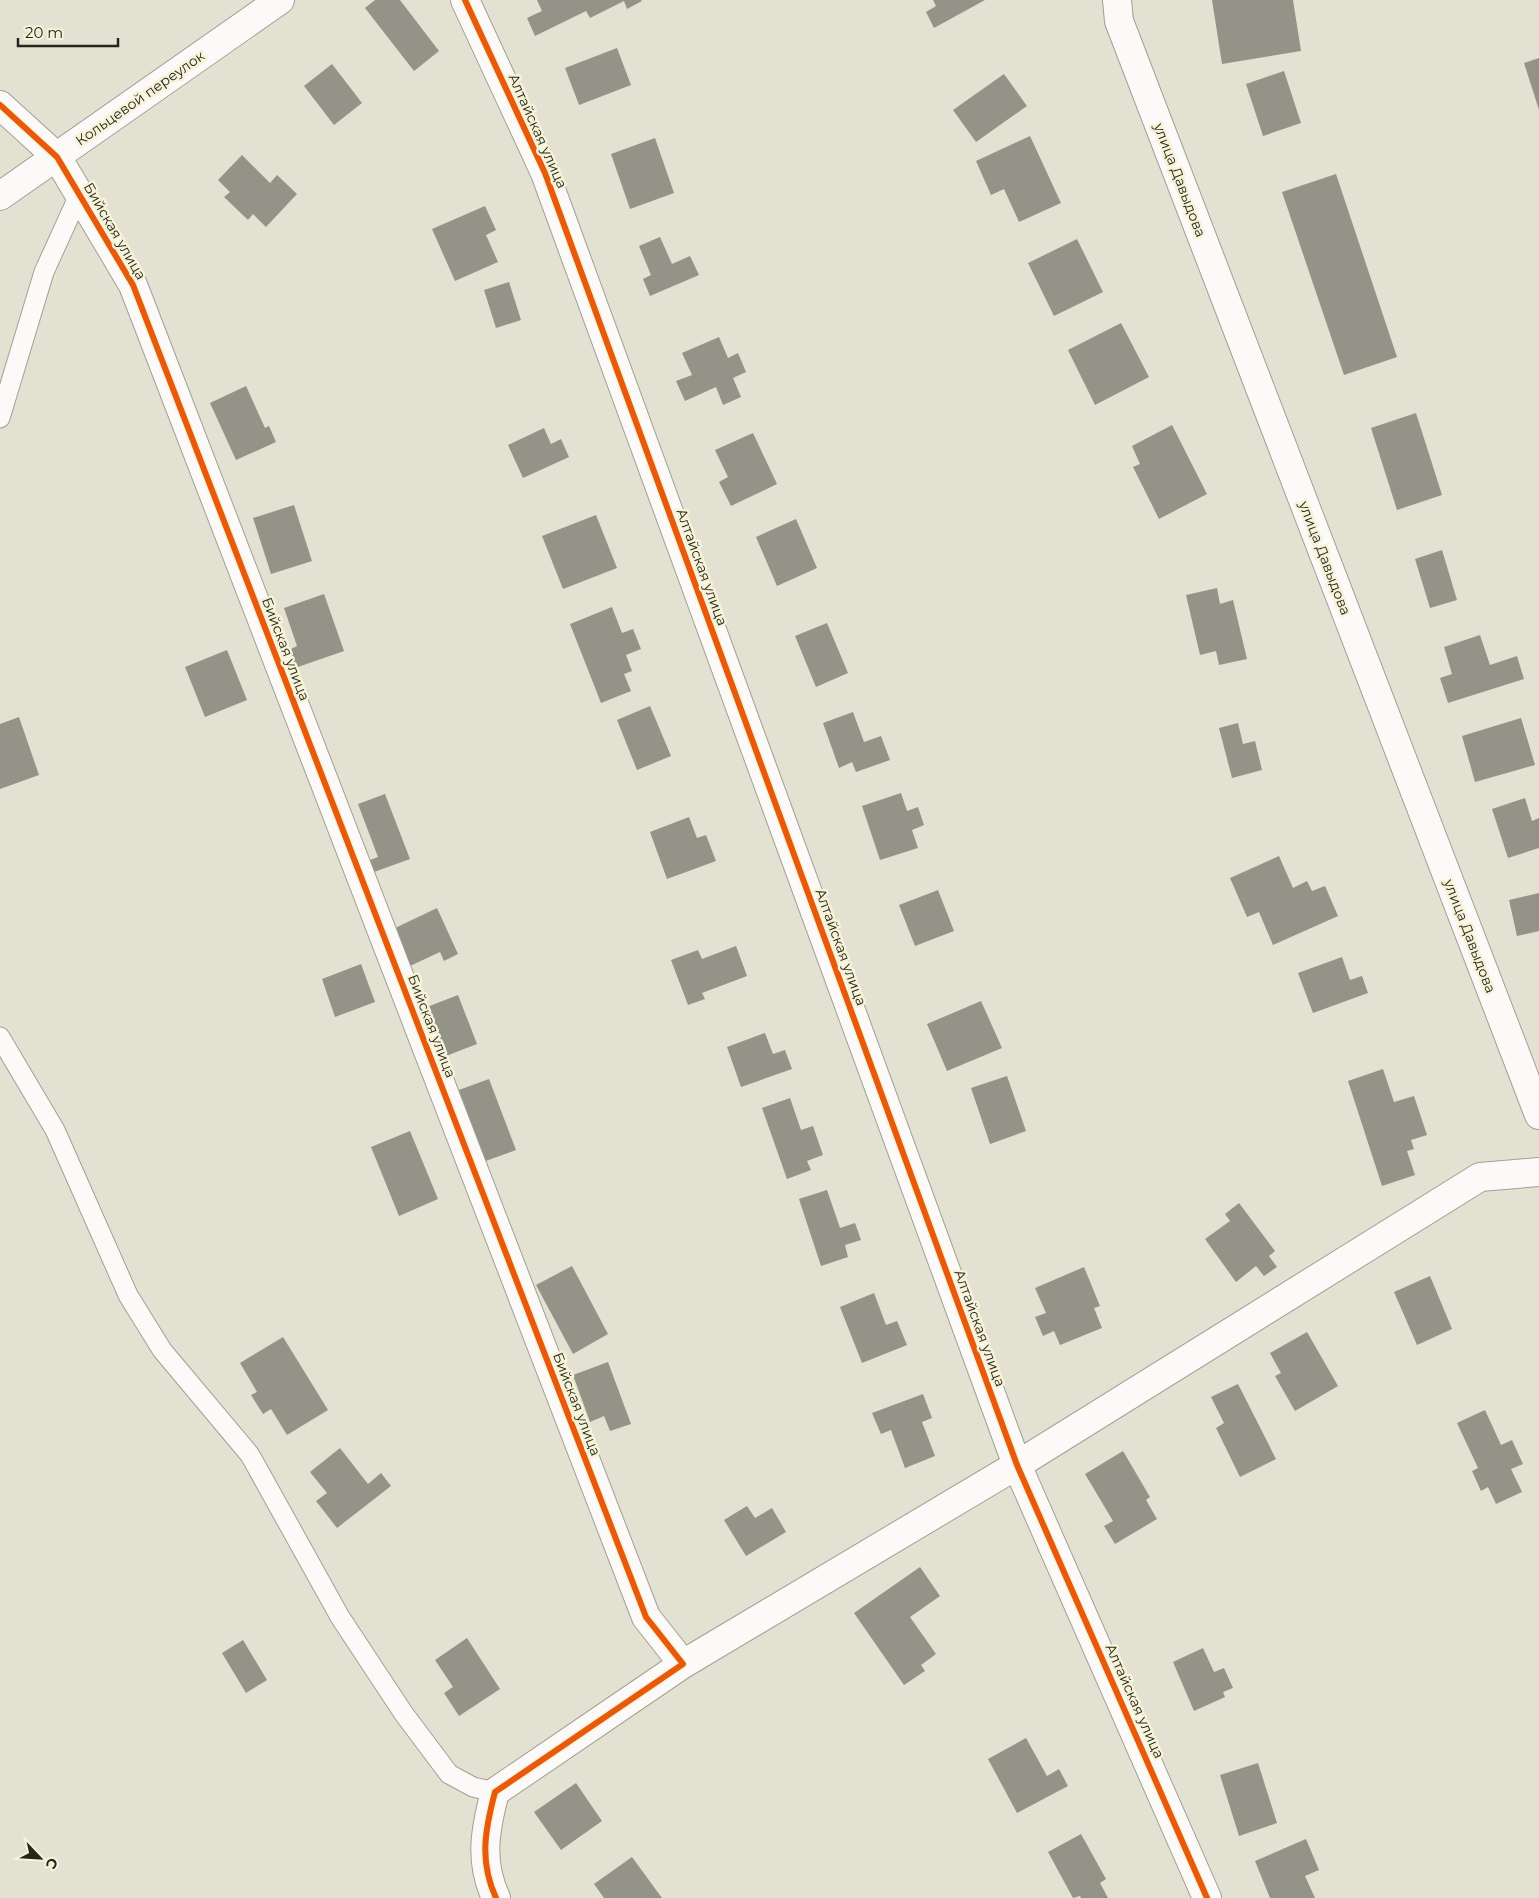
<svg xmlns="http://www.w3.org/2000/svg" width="1539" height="1898" viewBox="0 0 1539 1898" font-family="Montserrat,sans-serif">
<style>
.building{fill:#949388}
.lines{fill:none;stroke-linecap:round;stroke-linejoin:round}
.service-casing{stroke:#a1a094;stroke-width:21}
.minor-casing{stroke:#a1a094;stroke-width:30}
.tertiary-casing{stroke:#a1a094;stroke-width:30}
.service{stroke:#fbfaf8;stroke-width:19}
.minor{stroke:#fbfaf8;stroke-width:28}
.tertiary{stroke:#fbfaf8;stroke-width:28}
.cycleway-casing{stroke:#f6f3d9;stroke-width:9}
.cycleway{stroke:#e8590c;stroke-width:6}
.labels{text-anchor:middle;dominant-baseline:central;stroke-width:5;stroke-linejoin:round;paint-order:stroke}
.street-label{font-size:14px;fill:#26251b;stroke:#f6f3d9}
</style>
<rect width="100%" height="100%" fill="#e3e1d2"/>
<path class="building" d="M375,0H400L439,51L414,71L365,8Z
M537,0H641L642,1L627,9L624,1L590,18L586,11L535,36L527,18L542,11Z
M933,0H985L934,28L926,12L936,6Z
M1212,0H1293L1301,51L1222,64Z
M617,48L631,85L579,105L565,68Z
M1539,58V110L1524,63Z
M332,64L362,103L334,125L304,86Z
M1284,71L1301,123L1263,136L1246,84Z
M1004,74L1027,106L976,142L953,110Z
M1030,136L1061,203L1019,222L1004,189L991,195L976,161Z
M655,138L674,193L630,209L611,154Z
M242,155L270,183L277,175L297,194L266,227L253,214L248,220L224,197L230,192L218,180Z
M1336,174L1397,357L1344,375L1282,192Z
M485,206L496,230L486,235L498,262L455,281L432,229Z
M660,237L672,264L690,256L699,275L650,296L643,279L651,275L639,246Z
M1077,239L1103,292L1054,316L1028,263Z
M509,282L521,320L496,328L484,290Z
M1121,323L1149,377L1095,405L1068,350Z
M719,337L728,358L738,353L746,372L733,378L741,397L723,405L716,387L685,401L676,381L692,375L682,353Z
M246,386L265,428L269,426L276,442L236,460L210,403Z
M1416,413L1442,495L1397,510L1371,428Z
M1172,425L1207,494L1159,519L1133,467L1140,464L1132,446Z
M544,428L551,444L561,439L569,457L523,478L508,445Z
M753,433L777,484L731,506L719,482L728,477L715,450Z
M294,505L312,561L271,574L253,518Z
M596,515L617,568L563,589L542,536Z
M796,519L817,568L777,586L756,537Z
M1442,550L1457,600L1430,608L1415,559Z
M1217,588L1220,604L1233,600L1247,659L1219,665L1216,651L1200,655L1186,595Z
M324,594L344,651L295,668L289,650L297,646L284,608Z
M612,607L622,633L633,629L641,649L626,655L632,671L624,674L631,691L601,703L570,624Z
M827,623L848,673L816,687L795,636Z
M1480,635L1490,665L1517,656L1524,679L1448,703L1440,678L1452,674L1444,647Z
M227,650L247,700L205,717L185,667Z
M650,706L671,756L637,770L617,720Z
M853,712L864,742L881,736L890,760L856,772L852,762L839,768L823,723Z
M19,717L39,775L0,789V724Z
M1521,718L1535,765L1475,782L1462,736Z
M1238,723L1243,744L1255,741L1262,770L1232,778L1219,728Z
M901,793L907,811L918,807L924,825L912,830L918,848L880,860L862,806Z
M385,794L410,859L374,872L370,860L378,857L358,804Z
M1525,798L1532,821L1539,818V848L1508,858L1492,809Z
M689,817L697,838L706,835L716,861L667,879L650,832Z
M1279,856L1293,888L1307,881L1312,891L1325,886L1338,916L1273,945L1259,912L1247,917L1230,878Z
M938,890L954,931L915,946L899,905Z
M1539,893V931L1517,936L1509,900Z
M437,908L458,954L444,961L440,952L410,966L393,929Z
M736,946L747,976L702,993L705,999L688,1005L671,960L698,950L702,959Z
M1342,957L1350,980L1362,976L1368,993L1313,1013L1298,973Z
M361,964L375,1002L335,1017L322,979Z
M458,995L477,1044L446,1056L427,1007Z
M981,1001L1002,1048L947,1071L927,1024Z
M765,1033L773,1054L785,1050L792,1069L741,1087L727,1047Z
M1383,1069L1394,1102L1414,1096L1427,1135L1411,1140L1414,1149L1407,1151L1415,1175L1382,1186L1348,1081Z
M1007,1076L1026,1131L990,1144L971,1088Z
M489,1079L516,1150L483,1162L456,1091Z
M790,1098L801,1130L813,1126L823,1155L807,1161L811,1170L787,1179L762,1108Z
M410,1131L438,1199L399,1216L371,1147Z
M827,1190L840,1228L855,1223L861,1240L845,1245L848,1257L821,1266L799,1199Z
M1239,1203L1275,1251L1269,1256L1277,1267L1264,1276L1256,1266L1236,1282L1205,1239L1230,1221L1225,1214Z
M572,1266L608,1334L573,1354L536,1285Z
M1084,1267L1100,1306L1094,1308L1102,1328L1060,1345L1054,1331L1043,1336L1035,1317L1046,1313L1035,1288Z
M1430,1276L1452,1329L1417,1345L1394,1292Z
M874,1293L886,1325L897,1321L907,1345L862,1363L840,1307Z
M1307,1332L1338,1386L1295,1411L1275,1376L1281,1373L1270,1353Z
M283,1337L328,1410L287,1435L271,1409L263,1414L251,1395L257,1392L240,1363Z
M608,1362L631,1424L610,1431L604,1416L590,1422L573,1375Z
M1238,1384L1276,1459L1240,1477L1216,1428L1224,1423L1211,1397Z
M923,1394L932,1418L922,1422L935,1456L905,1468L891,1430L881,1434L872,1413Z
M1485,1410L1501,1445L1512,1440L1523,1464L1511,1469L1522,1492L1496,1504L1488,1487L1481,1491L1472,1471L1478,1468L1457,1423Z
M340,1448L368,1484L381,1473L391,1486L337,1528L316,1501L327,1493L310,1472Z
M1123,1451L1150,1497L1146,1500L1157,1519L1115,1544L1104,1526L1113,1521L1085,1474Z
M747,1506L755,1518L772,1508L786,1532L746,1556L724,1520Z
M920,1567L940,1596L910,1617L936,1654L921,1665L925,1671L904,1685L854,1613Z
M467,1638L500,1689L459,1716L444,1693L453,1687L435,1660Z
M243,1640L267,1680L246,1693L222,1653Z
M1203,1648L1214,1672L1224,1668L1233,1688L1223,1692L1225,1697L1194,1711L1173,1662Z
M1026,1738L1047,1776L1059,1769L1068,1786L1017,1813L988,1759Z
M1258,1763L1277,1823L1239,1836L1220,1775Z
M576,1783L602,1821L561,1850L534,1812Z
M1081,1834L1106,1879L1100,1883L1108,1898H1081L1080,1896L1073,1898L1048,1852Z
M1306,1839L1319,1870L1305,1876L1315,1898H1270L1255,1861Z
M632,1857L662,1898H604L594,1884Z"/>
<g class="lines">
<defs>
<path id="service" d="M0,418L44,272L80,193
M0,1037L55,1130L128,1295L162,1350L250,1455L340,1617L404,1714L449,1774L473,1787L495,1792"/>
<path id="minor" d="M465,0L545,173L1017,1465L1207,1898
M1117,0L1119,21L1539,1115
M0,105L57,157L133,285L646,1617L683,1664L495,1792C485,1830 479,1861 496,1898
M683,1664L1017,1465L1480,1177L1539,1172"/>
<path id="tertiary" d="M0,196L280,0"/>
</defs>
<use href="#service" class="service-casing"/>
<use href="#minor" class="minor-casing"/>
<use href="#tertiary" class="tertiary-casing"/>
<use href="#service" class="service"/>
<use href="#minor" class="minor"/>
<use href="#tertiary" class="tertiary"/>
<defs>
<path id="cycleway" d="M465,0L545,173L1017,1465L1207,1898
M0,105L57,157L133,285L646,1617L683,1664L495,1792C485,1830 479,1861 496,1898"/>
</defs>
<use href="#cycleway" class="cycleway-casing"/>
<use href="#cycleway" class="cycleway"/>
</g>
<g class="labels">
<g class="street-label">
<text transform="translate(140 98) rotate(-35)">Кольцевой переулок</text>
<text transform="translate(538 131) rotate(66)">Алтайская улица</text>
<text transform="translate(1180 180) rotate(69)">улица Давыдова</text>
<text transform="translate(115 231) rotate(60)">Бийская улица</text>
<text transform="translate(1325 558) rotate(69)">улица Давыдова</text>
<text transform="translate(702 567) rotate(70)">Алтайская улица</text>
<text transform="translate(286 649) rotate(69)">Бийская улица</text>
<text transform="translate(1470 936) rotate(69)">улица Давыдова</text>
<text transform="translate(841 947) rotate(70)">Алтайская улица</text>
<text transform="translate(432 1026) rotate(69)">Бийская улица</text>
<text transform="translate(980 1328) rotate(70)">Алтайская улица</text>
<text transform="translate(577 1404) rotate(69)">Бийская улица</text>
<text transform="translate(1135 1701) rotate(66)">Алтайская улица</text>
</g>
</g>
<g transform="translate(40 1858) rotate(115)" stroke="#f6f3d9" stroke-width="4" paint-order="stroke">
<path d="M0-4L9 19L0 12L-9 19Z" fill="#26251b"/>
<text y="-8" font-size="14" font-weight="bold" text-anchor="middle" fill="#26251b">С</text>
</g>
<path d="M18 38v8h100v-8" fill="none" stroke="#26251b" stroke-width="2.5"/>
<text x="25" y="38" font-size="15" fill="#26251b" stroke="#f6f3d9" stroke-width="4" paint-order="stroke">20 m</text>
</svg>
